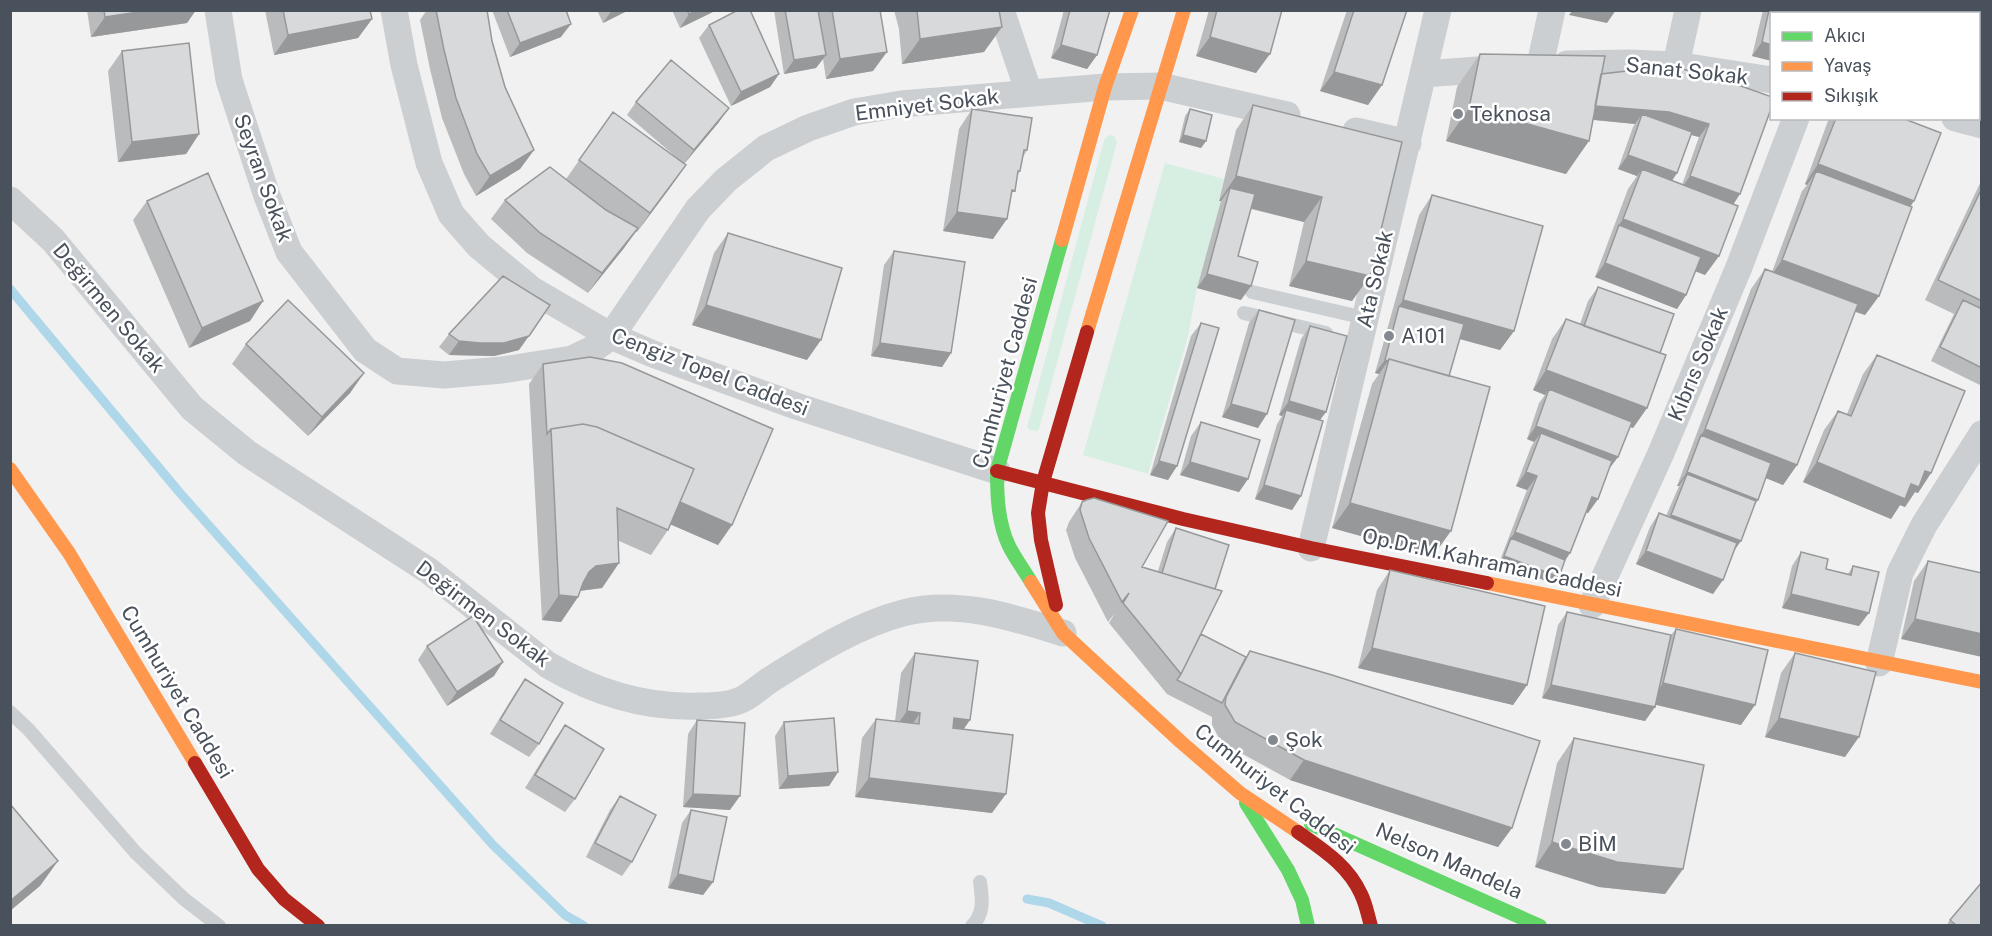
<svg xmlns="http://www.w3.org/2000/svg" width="1992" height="936" font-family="'Public Sans',sans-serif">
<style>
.grass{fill:#d7efe3}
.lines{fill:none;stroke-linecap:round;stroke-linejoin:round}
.stream{stroke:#aed7ea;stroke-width:9}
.lane{stroke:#cccfd2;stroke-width:14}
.street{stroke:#cccfd2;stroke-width:27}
.fast{stroke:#63d668;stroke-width:14}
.slow{stroke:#ff974d;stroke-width:14}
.jam{stroke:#b3261e;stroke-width:14}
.wall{fill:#babbbc;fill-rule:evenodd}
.shaded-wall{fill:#979899}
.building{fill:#d8d9db;stroke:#979899;stroke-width:1.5}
.poi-dot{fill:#848990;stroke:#fff;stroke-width:2}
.labels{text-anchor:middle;stroke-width:5;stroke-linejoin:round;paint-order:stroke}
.street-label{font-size:21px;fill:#49515c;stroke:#fff}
.poi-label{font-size:21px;fill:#49515c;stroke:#fff;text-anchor:start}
</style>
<rect width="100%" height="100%" fill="#f1f1f1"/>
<path class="grass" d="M1109 135 1114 136 1117 142 1039 429 1037 431 1030 430 1027 427 1104 140Z
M1165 163 1224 179 1219 200 1221 201 1197 288 1188 336 1148 474 1083 455Z"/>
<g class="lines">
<path class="stream" d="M10 289 180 493 493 845 565 915 584 926
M1027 899 1049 903 1102 926"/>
<path class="lane" d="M1252 292 1365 318
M1244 313 1326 333
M10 712 29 730 136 853 184 899 219 926
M972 926C985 913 982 898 980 882"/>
<path class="street" d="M218 10 229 80 267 196 289 252 365 350 397 371 444 375 502 370 572 359 595 348 611 336 698 209 726 180 766 148 808 128 854 112 901 104 1105 87 1160 86 1287 115
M394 10 404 65 429 163 451 214 479 246 532 290 611 336 653 354 796 406 997 471
M1001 10 1029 93
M1825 14 1826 10
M1567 64 1630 63 1676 65 1772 80
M1540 65 1552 10
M1676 65 1688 10
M1423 74 1505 68
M1955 118 1982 125
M1356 131 1408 143
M10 200 53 240 192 408 247 453 429 571 548 665C594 692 646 708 699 706 713 706 731 705 743 699 754 693 763 684 773 678 813 653 857 625 903 613 957 599 1012 617 1063 633
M1311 548 1438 10
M1592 605 1661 453 1739 267 1796 118
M1879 663 1900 573 1924 525 1982 434"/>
<path class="fast" d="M1031 582C1024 570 1015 558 1009 546 998 523 997 496 997 471L1062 240
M1246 803 1288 870 1302 900 1308 926
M1311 824 1540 926"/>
<path class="slow" d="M1062 240 1105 87 1132 10
M1087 332 1184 10
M10 469 69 553 195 763
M1031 582 1063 633 1181 742 1240 793 1298 832
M1487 583 1982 682"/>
<path class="jam" d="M997 471 1183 519 1311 548 1487 583
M1056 605 1041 540 1038 513 1043 482 1087 332
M195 763 258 869 284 899 318 926
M1298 832C1323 850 1348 865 1361 894 1366 904 1368 916 1371 926"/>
</g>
<path class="wall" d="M87 10H196L187 23 91 37Z
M265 10H370L372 19 358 38 274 55Z
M427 10H487L492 41 505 87 534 150 520 169 476 196 464 174 442 118 430 69 420 20Z
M492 10H566L561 37 510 57Z
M597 10H629L603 23Z
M672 10H717L680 28Z
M774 10H880L873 71 826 79 823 59 816 68 784 74Z
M894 10H999L984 52 902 64 899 29Z
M1064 10H1110L1097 55 1087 69 1051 58Z
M1209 10H1282L1256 73 1196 56Z
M1347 10H1408L1406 13 1382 85 1368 105 1320 91Z
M1763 10H1821L1772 14V61L1752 56Z
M709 25 779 74 770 87 731 106 699 38Z
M122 51 199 134 186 154 118 162 108 71Z
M1480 54 1601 74 1724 80 1733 204 1719 256 1705 275 1696 271 1686 295 1677 309 1595 277 1628 189 1637 176 1618 169 1633 127 1635 124 1593 120 1566 174 1446 141 1457 87ZM1691 135 1699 137 1682 185 1672 181 1677 173Z
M636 102 719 122 684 164 627 115Z
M1253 105 1402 142 1352 301 1289 286 1304 222 1251 209 1238 256 1241 300 1197 288 1221 201H1219L1236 130Z
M972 109 1027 150 1023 157 1020 171 1017 176 1011 197 993 239 943 231 959 129Z
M1190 109 1206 141 1201 148 1179 142 1185 116Z
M613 112 672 185 637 232H636L624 248 588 293 527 253 491 219 505 200 566 179Z
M1829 118H1902L1911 207 1879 296 1865 315 1855 312 1797 465 1783 485 1766 478 1756 501 1734 551 1713 594 1636 564 1650 527 1659 513 1666 516 1679 486H1677L1751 289 1765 269 1772 272 1802 191 1807 185 1805 184Z
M1982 179V386L1931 361 1954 314 1925 300Z
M1432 195 1514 331 1500 350 1459 339 1449 376 1433 556 1332 528 1372 384 1379 374 1375 373 1419 215Z
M147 201 263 301 250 321 189 348 133 220Z
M728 233 807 360 692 325 714 253Z
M894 251 951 353 942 367 871 356 884 265Z
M1598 287 1660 353 1647 408 1633 428 1630 427 1618 457 1609 469 1598 499 1588 513 1586 512 1570 553 1565 560 1554 584 1499 563 1527 490 1516 486 1531 447 1534 442 1527 439 1539 403 1545 395 1533 390 1552 339 1566 319 1580 324 1588 301Z
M1259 310 1258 428 1222 417 1249 323Z
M1201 323 1177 466 1168 480 1150 475 1191 336Z
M1310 326 1326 412 1320 420 1301 496 1292 510 1255 499 1277 424 1282 416 1279 415 1301 339Z
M449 334 519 350 494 356 449 355 439 347Z
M246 344 364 373 350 393 308 436 232 364Z
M1877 355 1931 473 1918 493 1915 492 1905 507 1900 505 1891 519 1803 482 1824 430 1838 411 1847 414 1863 374Z
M543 364 732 525 718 545 670 524 668 530 651 555 619 541V563L602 588 580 591 578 597 561 622 542 620 529 384Z
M1201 422 1248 479 1239 492 1180 475 1191 436Z
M1082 502 1142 567 1158 571 1167 542 1176 528 1201 634 1246 657 1250 651 1512 828 1498 847 1290 780 1221 742 1212 725V717L1167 694 1109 623 1115 613 1108 622 1075 558 1066 530 1069 522Z
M1801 552 1826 569 1848 574 1853 566 1859 626 1782 608 1792 566Z
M1928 561 1982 573 1901 639 1914 581Z
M1390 570 1527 685 1513 705 1358 668 1377 590Z
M1567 612 1671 635 1676 629 1741 725 1656 705 1645 721 1542 698 1558 625Z
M427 646 494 676 447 706 418 660Z
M915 653 970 720 964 729 992 813 855 797 862 738 876 719 895 721 901 673Z
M1795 653 1845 757 1765 737 1781 673Z
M525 679 539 744 529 757 490 734 515 693Z
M697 720 730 810 683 807 688 734Z
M784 722 838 772 829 786 779 789 775 736Z
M565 725 575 799 565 812 525 788 555 739Z
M1574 738 1683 869 1665 894 1599 887 1535 867 1557 763Z
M620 796 632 862 622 876 586 857 610 810Z
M691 810 713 882 703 895 668 888 682 823Z
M1950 920 1982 926H1946Z"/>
<path class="shaded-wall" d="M151 10H196L187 23 91 37 105 17Z
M612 10H629L603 23Z
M697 10H717L680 28 689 14Z
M1573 10H1616L1607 23 1569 15Z
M372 19 358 38 274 55 288 35Z
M571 24 561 37 510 57 520 43Z
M1002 27 984 52 902 64 920 39Z
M1210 37 1270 54 1256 73 1196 56Z
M1762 42 1772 45V61L1752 56Z
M1061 45 1097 55 1087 69 1051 58Z
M887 52 873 71 826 79 840 59Z
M826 55 816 68 784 74 794 60Z
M1334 72 1382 85 1368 105 1320 91Z
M779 74 770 87 731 106 741 92Z
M1586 105 1669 112 1709 124 1699 137 1660 126 1642 114 1635 124 1576 118Z
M729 108 719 122 684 164 694 150Z
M1469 108 1589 141 1566 174 1446 141Z
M199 134 186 154 118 162 132 142Z
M1183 135 1206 141 1201 148 1179 142Z
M534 150 520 169 476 196 490 176Z
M1628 155 1677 173 1668 186 1642 169 1637 176 1618 169Z
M1818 164 1914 201 1901 221 1816 171 1807 185 1805 184Z
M686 165 672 185 637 232 650 213Z
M1236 176 1322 197 1304 222 1226 202 1230 188 1221 201H1219Z
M1690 176 1740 194 1731 208 1681 189Z
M957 212 1007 219 993 239 943 231Z
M1623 219 1719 256 1705 275 1613 240 1619 225Z
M638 228 624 248 588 293 602 273Z
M1782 260 1879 296 1865 315 1769 279Z
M1306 261 1370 276 1352 301 1289 286Z
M1605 263 1686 295 1677 309 1595 277Z
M1207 274 1251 286 1241 300 1197 288Z
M1403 300 1514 331 1500 350 1395 321 1399 306Z
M263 301 250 321 189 348 202 328Z
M706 305 821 340 807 360 692 325Z
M529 336 519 350 494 356 449 355 459 341Z
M880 343 951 353 942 367 871 356Z
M1385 360 1388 361 1379 374 1375 373Z
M1546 370 1647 408 1633 428 1547 395 1549 389 1545 395 1533 390Z
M364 373 350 393 308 436 322 417Z
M1289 401 1326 412 1316 425 1286 410 1282 416 1279 415Z
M1231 404 1267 414 1258 428 1222 417Z
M1536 426 1618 457 1608 470 1541 433 1534 442 1527 439Z
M1705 429 1797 465 1783 485 1695 450 1701 435 1692 449Z
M1159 461 1177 466 1168 480 1150 475Z
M1190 462 1248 479 1239 492 1180 475Z
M1817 462 1925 471 1931 473 1918 493 1915 492 1905 507 1900 505 1891 519 1803 482Z
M1526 472 1537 476 1527 490 1516 486Z
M1687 472 1758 500 1748 513 1687 474 1679 486H1677Z
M1264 485 1301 496 1292 510 1255 499Z
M1592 497 1598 499 1588 513 1582 511Z
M679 502 732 525 718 545 665 522Z
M1350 503 1451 531 1433 556 1332 528Z
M1671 515 1741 541 1731 555 1662 528Z
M1515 532 1570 553 1561 567 1511 538Z
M1646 551 1723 580 1713 594 1636 564Z
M1504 556 1559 577 1554 584 1499 563Z
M619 563 602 588 578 591V597L561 622 542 620 559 595 596 566Z
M1791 594 1869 613 1859 626 1782 608Z
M1915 619 1982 634V657L1901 639Z
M1372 648 1527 685 1513 705 1358 668Z
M503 662 494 676 447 706 457 692Z
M1663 683 1755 705 1741 725 1649 703Z
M1551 685 1655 707 1645 721 1542 698Z
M907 711 920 713 907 732 893 731Z
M954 718 970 720 956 739 940 737Z
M1779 718 1859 737 1845 757 1765 737Z
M1304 760 1512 828 1498 847 1290 780Z
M838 772 829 786 779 789 788 776Z
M869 778 1006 794 992 813 855 797Z
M693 794 740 796 730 810 683 807Z
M1552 842 1683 869 1665 894 1599 887 1535 867Z
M58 861 40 886 10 911V901Z
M678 874 713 882 703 895 668 888Z"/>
<path class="building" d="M104 10H151L105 17Z
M283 10H370L372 19 288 35Z
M436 10H487L492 41 505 87 534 150 490 176 477 154 456 98 444 50Z
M507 10H566L571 24 520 43Z
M687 10H697L689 14Z
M738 10H750L779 74 741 92 709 25Z
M785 10H818L826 55 794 60Z
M832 10H880L887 52 840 59Z
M917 10H999L1002 27 920 39Z
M1070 10H1110L1097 55 1061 45Z
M1217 10H1282L1270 54 1210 37Z
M1354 10H1407L1382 85 1334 72Z
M1769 10H1821L1820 14H1772V45L1762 42Z
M189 43 199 134 132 142 122 51Z
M1480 54 1605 56 1589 141 1469 108Z
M671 60 729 108 694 150 636 102Z
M1671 66 1724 80 1772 97V106L1740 194 1690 176 1709 124 1669 112 1595 106 1601 74Z
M1253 105 1402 142 1370 276 1306 261 1322 197 1236 176Z
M972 109 1032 118 1027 150H1024L1020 171H1018L1015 191 1012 190 1007 219 957 212Z
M1190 109 1212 115 1206 141 1183 135Z
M613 112 686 165 650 213 579 160Z
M1642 114 1692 132 1677 173 1628 155Z
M1836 118H1902L1941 133 1914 201 1818 164Z
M550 167 606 210 638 228 602 273 540 233 505 200Z
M1642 169 1738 206 1719 256 1623 219Z
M1816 171 1912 207 1879 296 1782 260Z
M208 173 263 301 202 328 147 201Z
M1230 188 1255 194 1238 256 1258 262 1251 286 1207 274Z
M1982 188V301L1938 280Z
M1432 195 1543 226 1514 331 1403 300Z
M1619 225 1701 257 1686 295 1605 263Z
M728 233 842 268 821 340 706 305Z
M894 251 965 262 951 353 880 343Z
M1765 269 1858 304 1797 465 1705 429Z
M503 276 550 305 529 336 504 343H480L459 341 449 334Z
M1598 287 1674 314 1660 353 1584 326Z
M288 300 364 373 322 417 246 344Z
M1963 300 1982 309V368L1940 347Z
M1399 306 1464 324 1449 376 1389 359 1388 361 1385 360Z
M1259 310 1295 320 1267 414 1231 404Z
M1566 319 1666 355 1647 408 1546 370Z
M1201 323 1219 328 1177 466 1159 461Z
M1310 326 1347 336 1326 412 1289 401Z
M1877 355 1965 391 1931 473 1925 471 1919 487 1911 484 1905 499 1817 462 1838 411 1851 416Z
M590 357 622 363 773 429 732 525 680 502 694 469 597 427 583 424 551 429 547 434 543 364Z
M1389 359 1490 387 1451 531 1350 503Z
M1549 389 1632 422 1618 457 1536 426Z
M1286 410 1323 421 1301 496 1264 485Z
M1201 422 1260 440 1248 479 1190 462Z
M583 424 597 427 694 469 668 530 617 508 619 563 596 566 589 572 583 583 578 597 559 595 551 429Z
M1541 433 1612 461 1598 499 1592 497 1570 553 1515 532 1537 476 1526 472Z
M1701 435 1771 463 1758 500 1687 472Z
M1687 474 1756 501 1741 541 1671 515Z
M1094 498 1168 521 1142 567 1222 591 1181 674 1123 603 1129 593 1122 602 1089 538 1080 510 1082 502 1086 500Z
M1659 513 1737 543 1723 580 1646 551Z
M1176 528 1229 545 1215 589 1162 573Z
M1511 538 1565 560 1559 577 1504 556Z
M1801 552 1828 559 1826 569 1851 575 1853 566 1879 572 1869 613 1791 594Z
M1928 561 1982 573V634L1915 619Z
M1390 570 1545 606 1527 685 1372 648Z
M1567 612 1671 635 1655 707 1551 685Z
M473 616 503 662 457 692 427 646Z
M1676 629 1768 650 1755 705 1663 683Z
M1201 634 1246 657 1222 703 1177 680 1181 674Z
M1250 651 1332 675 1540 741 1512 828 1304 760 1235 722 1225 705 1226 697Z
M915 653 978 661 970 720 954 718 953 728 1013 735 1006 794 869 778 876 719 919 724 920 713 907 711Z
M1795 653 1876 672 1859 737 1779 718Z
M525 679 563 703 539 744 500 720Z
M834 718 838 772 788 776 784 722Z
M697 720 745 723 740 796 693 794Z
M565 725 604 749 575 799 535 775Z
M1574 738 1704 765 1683 869 1617 862 1552 842Z
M620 796 656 815 632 862 595 843Z
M10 804 58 861 10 901Z
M691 810 727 817 713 882 678 874Z
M1982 882V926H1957L1950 920Z"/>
<g class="poi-dot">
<circle cx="1458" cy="114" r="6"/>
<circle cx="1389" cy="336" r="6"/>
<circle cx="1273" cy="740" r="6"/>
<circle cx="1566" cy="844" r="6"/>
</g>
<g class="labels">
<g class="street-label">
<text transform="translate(1687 71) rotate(6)" y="7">Sanat Sokak</text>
<text transform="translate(927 105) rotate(-7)" y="7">Emniyet Sokak</text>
<text transform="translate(263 178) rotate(70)" y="7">Seyran Sokak</text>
<text transform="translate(1375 279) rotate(-77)" y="7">Ata Sokak</text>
<text transform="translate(109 308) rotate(50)" y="7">Değirmen Sokak</text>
<text transform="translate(1698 364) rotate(-67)" y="7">Kıbrıs Sokak</text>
<text transform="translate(710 372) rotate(21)" y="7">Cengiz Topel Caddesi</text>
<text transform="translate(1005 373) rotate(-75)" y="7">Cumhuriyet Caddesi</text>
<text transform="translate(1492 563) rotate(12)" y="7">Op.Dr.M.Kahraman Caddesi</text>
<text transform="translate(483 614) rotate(37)" y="7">Değirmen Sokak</text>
<text transform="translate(177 692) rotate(59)" y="7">Cumhuriyet Caddesi</text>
<text transform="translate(1275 789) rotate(38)" y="7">Cumhuriyet Caddesi</text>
<text transform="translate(1449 861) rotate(24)" y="7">Nelson Mandela</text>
</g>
<g class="poi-label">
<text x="1470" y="121">Teknosa</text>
<text x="1401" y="343">A101</text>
<text x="1285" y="747">Şok</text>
<text x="1578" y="851">BİM</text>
</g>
</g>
<rect width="1992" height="936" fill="none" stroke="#49515c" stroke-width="24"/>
<rect x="1770" y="12" width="210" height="108" fill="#ffffff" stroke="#b6b9be" stroke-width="1.5"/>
<rect x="1782" y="32" width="30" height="9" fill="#63d668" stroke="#b6b9be" stroke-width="1.5"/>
<text x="1824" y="42" font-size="18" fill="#49515c">Akıcı</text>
<rect x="1782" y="62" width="30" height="9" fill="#ff974d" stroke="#b6b9be" stroke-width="1.5"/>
<text x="1824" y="72" font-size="18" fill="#49515c">Yavaş</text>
<rect x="1782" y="92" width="30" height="9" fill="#b3261e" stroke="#b6b9be" stroke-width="1.5"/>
<text x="1824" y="102" font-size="18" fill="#49515c">Sıkışık</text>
</svg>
